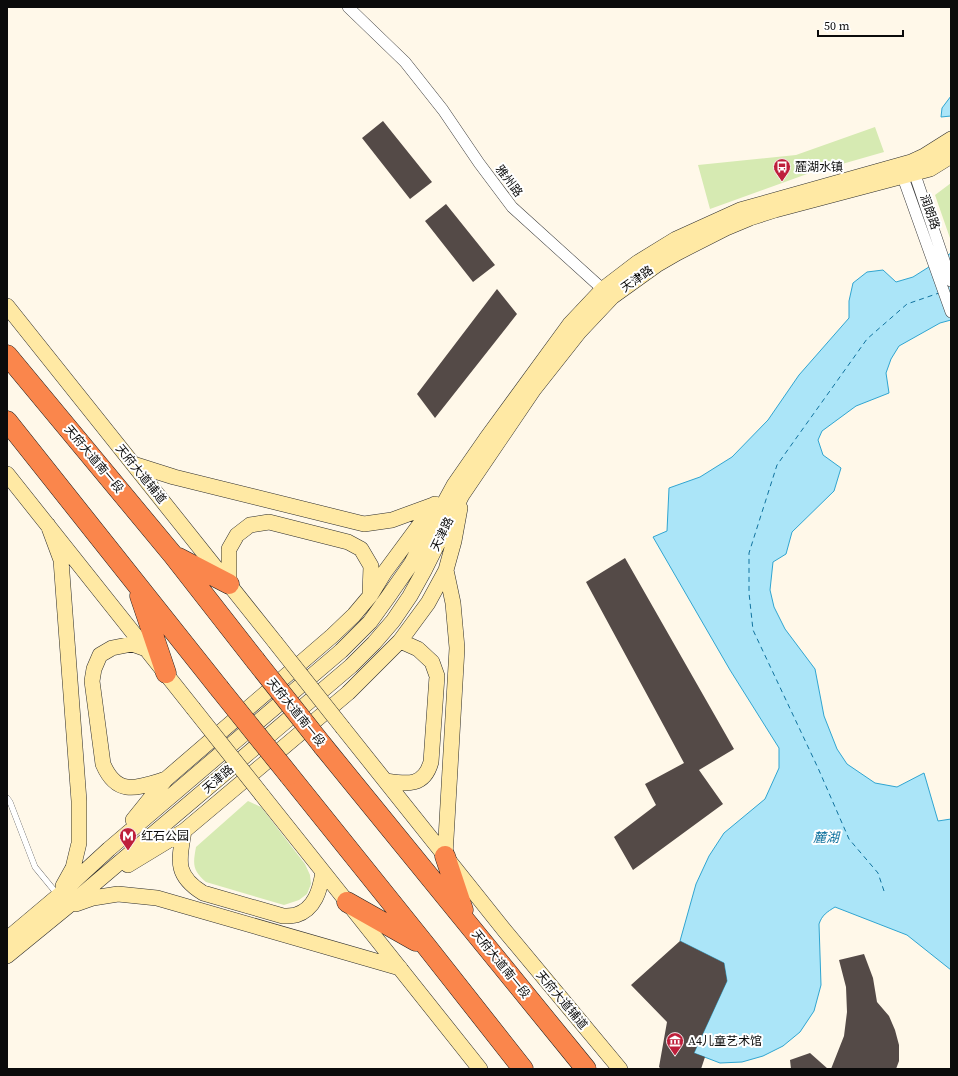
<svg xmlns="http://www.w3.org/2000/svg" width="958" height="1076" font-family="'Source Serif 4','Noto Sans SC',serif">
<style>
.green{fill:#d6eab2}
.water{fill:#abe5f8;stroke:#30a5d1}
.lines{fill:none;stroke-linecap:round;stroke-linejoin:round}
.ferry{stroke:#11739f;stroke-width:1;stroke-dasharray:5 4;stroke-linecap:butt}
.building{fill:#544a47}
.lane-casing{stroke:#3e3e3e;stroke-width:6}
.street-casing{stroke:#3e3e3e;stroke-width:12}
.secondary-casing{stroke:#2d2d2d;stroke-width:16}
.highway-casing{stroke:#1c1c1c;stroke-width:21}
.lane{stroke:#fff;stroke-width:5.5}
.street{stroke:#fff;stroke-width:11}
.secondary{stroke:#ffe9a4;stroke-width:15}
.highway{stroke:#fa864c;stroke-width:20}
.secondary-bridge-casing{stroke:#2d2d2d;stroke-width:16;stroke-linecap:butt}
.highway-bridge-casing{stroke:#1c1c1c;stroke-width:21;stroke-linecap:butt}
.secondary-bridge{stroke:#ffe9a4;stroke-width:15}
.highway-bridge{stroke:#fa864c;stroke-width:20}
.labels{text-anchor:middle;stroke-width:4;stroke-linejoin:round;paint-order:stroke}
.poi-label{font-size:12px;fill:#0b0b0b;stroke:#fff;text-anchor:start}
.street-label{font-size:12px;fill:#0b0b0b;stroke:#fff}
.water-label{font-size:13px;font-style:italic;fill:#11739f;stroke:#fff}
</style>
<rect width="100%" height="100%" fill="#fff8e9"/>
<path class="green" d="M875 127 884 152 807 174 710 209 698 165 796 155Z
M951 183V241L935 195Z
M248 801 261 807 305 864 310 875 311 884 307 894 299 900 284 905 206 882C192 870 193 864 196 847Z"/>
<path class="water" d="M951 96V116L941 117 942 108Z
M951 253V320L940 323 899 346 891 359 886 373 889 393 856 406 822 431 818 440 823 455 841 468 834 491 792 532 786 554 773 562 770 590 774 607 785 629 815 669 824 716 837 749 847 764 875 783 897 787 924 773 938 821 951 819V970L907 935 835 907C827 912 822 915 819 924L821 985 814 1011 800 1032 783 1046 763 1056 742 1062 720 1063 694 1053 727 981 724 963 680 941 696 884 709 856 724 833 765 799 779 768V748L730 670 653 537 667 531 669 488 700 477 732 457 768 420 799 375 849 318V301L853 283 867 272 883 270 896 282 913 277Z"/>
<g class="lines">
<path class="ferry" d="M884 891 878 873 849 839 818 768 753 630 749 593V553L777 465 867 339 907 304 939 293"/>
</g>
<path class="building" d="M383 121 432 182 410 199 362 138Z
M446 204 495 265 473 282 425 221Z
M497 289 517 314 435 418 417 394Z
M625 558 734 749 699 770 723 804 633 870 614 837 656 805 645 784 684 763 586 582Z
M680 941 724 963 727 981 694 1053 705 1057 701 1069H661L659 1067 667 1022 631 985Z
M864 954 873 978 877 1002 889 1016 895 1030 899 1045V1061L896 1069H831L844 1036 847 1012 846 987 839 960Z
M810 1053 828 1069H791L790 1060Z"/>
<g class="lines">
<g class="lane-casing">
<path id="lane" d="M7 798 10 802 35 867 58 895"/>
</g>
<g class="street-casing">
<path id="street" d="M348 7 405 62 443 110 479 163 512 207 608 294
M912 166 951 281
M900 169 951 312"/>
</g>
<g class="secondary-casing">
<path id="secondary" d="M7 306 275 642
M133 464 174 477 364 524 392 520 433 505
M7 474 193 708
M48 525 61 560 79 801V843L73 868 63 886
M229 584V549L237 535 250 525 269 522 348 542 361 549 371 566 370 594
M146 649 132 644 112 648 100 655 94 669 92 681 103 764C117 797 137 788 166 779
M343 728 505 931 620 1069
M386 781C407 784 424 787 431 762L437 676 432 662 418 649 400 641
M262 795 480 1069
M133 820 166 779 332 636 354 615 370 596 384 573 435 504
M184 831C179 860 174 875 203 893L283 916C287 916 292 916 296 915 315 909 320 890 323 872
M445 856 457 648 453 603 446 570
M128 865 184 831 348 693 400 641 428 603 446 570 454 541 460 508
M76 904 93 898 118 894 157 898 400 968
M7 939 58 896 109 849 341 651 370 622 388 597 411 564 454 485 486 439 570 324 603 289 637 263 676 239 740 210 911 162 924 156 951 139
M7 956 67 907 351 666 374 643 393 621 410 596 425 569 462 495 534 389 579 332 612 297 658 264 677 253 726 228 750 218 775 210 930 169 951 156"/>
</g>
<g class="highway-casing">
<path id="highway" d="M7 355 173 555 255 660
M7 421 219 688
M179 558 229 584
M140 596 166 673
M323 746 586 1069
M289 775 427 947 523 1069
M445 856 463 910
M347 902 416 941"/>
</g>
<use href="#lane" class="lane"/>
<use href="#street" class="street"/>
<use href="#secondary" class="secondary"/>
<use href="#highway" class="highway"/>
<g class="secondary-bridge-casing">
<path id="secondary-bridge" d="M275 642 343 728
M193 708 262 795"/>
</g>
<g class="highway-bridge-casing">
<path id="highway-bridge" d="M255 660 323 746
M219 688 289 775"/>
</g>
<use href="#secondary-bridge" class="secondary-bridge"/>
<use href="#highway-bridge" class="highway-bridge"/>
</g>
<defs>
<g id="bus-pin" transform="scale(0.9)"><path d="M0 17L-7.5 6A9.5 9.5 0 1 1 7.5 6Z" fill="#be1f3b" stroke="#fff"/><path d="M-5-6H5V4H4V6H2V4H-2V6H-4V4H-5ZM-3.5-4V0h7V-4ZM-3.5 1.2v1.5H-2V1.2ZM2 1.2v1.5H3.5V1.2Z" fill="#fff"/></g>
<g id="metro-pin" transform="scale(0.9)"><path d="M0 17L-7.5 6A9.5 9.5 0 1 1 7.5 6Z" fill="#be1f3b" stroke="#fff"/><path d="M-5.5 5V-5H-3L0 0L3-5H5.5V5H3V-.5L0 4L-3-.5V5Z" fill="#fff"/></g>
<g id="museum-pin" transform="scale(0.9)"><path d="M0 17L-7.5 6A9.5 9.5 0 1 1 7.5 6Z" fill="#be1f3b" stroke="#fff"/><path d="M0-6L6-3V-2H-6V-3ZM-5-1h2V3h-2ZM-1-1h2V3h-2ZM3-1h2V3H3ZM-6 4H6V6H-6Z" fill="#fff"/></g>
</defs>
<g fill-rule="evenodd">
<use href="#bus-pin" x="782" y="167"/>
<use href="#metro-pin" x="128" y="836"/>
<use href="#museum-pin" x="675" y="1041"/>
</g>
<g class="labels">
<g class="poi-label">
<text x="795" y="171">麓湖水镇</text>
<text x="141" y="840">红石公园</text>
<text x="688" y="1045">A4儿童艺术馆</text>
</g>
<g class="street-label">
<text transform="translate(509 181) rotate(53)" y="4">雅州路</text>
<text transform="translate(930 212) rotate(71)" y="4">润朗路</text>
<text transform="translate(637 279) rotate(-35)" y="4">天津路</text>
<text transform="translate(94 459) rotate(50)" y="4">天府大道南一段</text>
<text transform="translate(141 474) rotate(51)" y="4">天府大道辅道</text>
<text transform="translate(442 534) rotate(-64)" y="4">天津路</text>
<text transform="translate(296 712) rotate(51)" y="4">天府大道南一段</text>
<text transform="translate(218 779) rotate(-40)" y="4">天津路</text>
<text transform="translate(501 964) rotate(51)" y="4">天府大道南一段</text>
<text transform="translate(562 1000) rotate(50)" y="4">天府大道辅道</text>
</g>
<g class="water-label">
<text x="826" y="842">麓湖</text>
</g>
</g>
<rect width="958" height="1076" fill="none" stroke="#0b0b0b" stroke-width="16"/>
<path d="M818 30v6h85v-6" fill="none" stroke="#0b0b0b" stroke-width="2"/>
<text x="824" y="30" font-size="12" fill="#0b0b0b" stroke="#ffffff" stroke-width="3" paint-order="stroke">50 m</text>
</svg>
